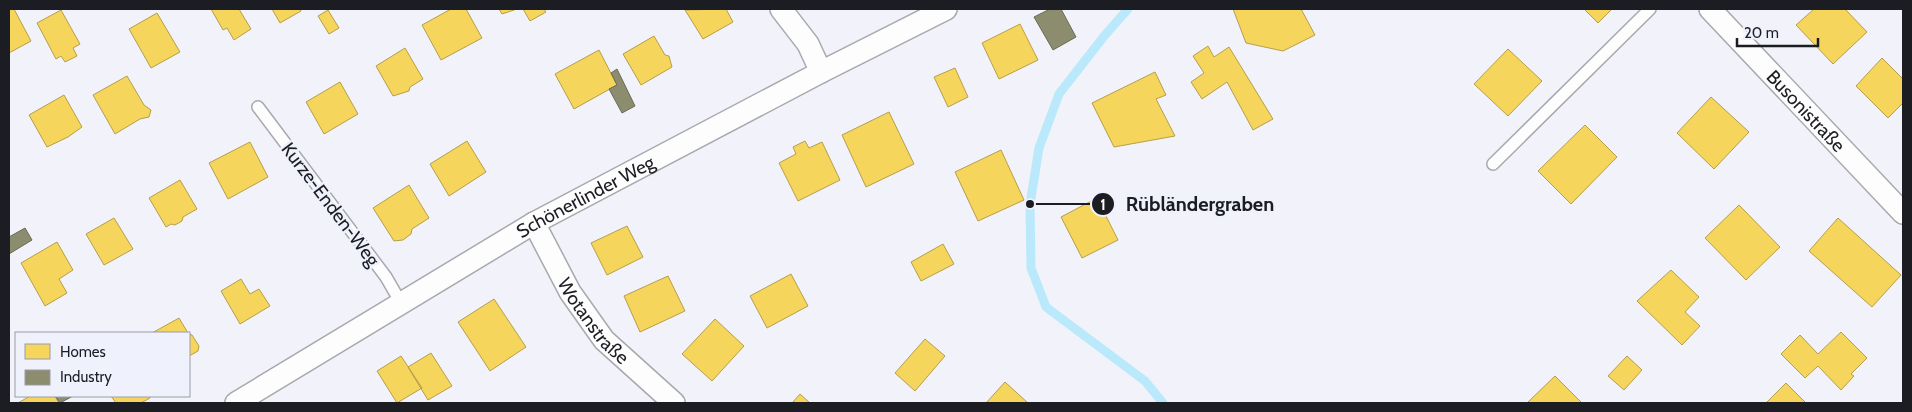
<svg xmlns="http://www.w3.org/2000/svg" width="1912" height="412" font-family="Cabin,sans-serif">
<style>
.homes{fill:#f6d55c;stroke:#b59e4b}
.industry{fill:#8c8c6e;stroke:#6a6b57}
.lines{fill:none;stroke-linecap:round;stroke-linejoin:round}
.stream{stroke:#b9e9fb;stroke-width:9}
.service-casing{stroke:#a8a9ae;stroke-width:14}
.minor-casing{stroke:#a8a9ae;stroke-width:24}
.service{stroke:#fdfdfe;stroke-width:11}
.minor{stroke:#fdfdfe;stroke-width:21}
.labels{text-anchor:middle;stroke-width:5;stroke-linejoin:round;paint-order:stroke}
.street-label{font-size:19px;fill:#1c1d22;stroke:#eff1fd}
.leader{fill:none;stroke:#1c1d22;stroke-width:2}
.callout-dot{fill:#1c1d22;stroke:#eff1fd;stroke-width:2}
.mark-label{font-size:15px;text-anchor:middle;font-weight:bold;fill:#fff}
.callout-label{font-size:20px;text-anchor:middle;font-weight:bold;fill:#1c1d22;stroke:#eff1fd;stroke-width:5;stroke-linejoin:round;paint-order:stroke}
</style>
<rect width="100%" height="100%" fill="#f2f3fa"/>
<path class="homes" d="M9 9H14L31 41 9 53Z
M211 9H239L251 29 234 40 227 28 223 30Z
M272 9H300L301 11 280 23Z
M451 9H466L482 38 441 60 422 25Z
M499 9H517L502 14Z
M523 9H544L546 12 530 21Z
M726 9 733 22 703 39 685 10Z
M1233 9H1301L1315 35 1283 51 1246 43Z
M1584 9H1612L1598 23Z
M1814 9H1845L1867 32 1833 64 1796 25Z
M61 10 80 44 73 48 77 56 65 62 61 56 56 59 37 23Z
M328 10 339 28 329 34 318 16Z
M157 13 180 52 151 68 129 29Z
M1020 24 1038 60 999 79 982 43Z
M654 36 665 55 669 56 672 67 641 85 623 54Z
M1208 46 1214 57 1229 47 1273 119 1253 130 1227 82 1202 99 1191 82 1204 73 1193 56Z
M405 48 423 79 410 87 409 91 393 96 376 66Z
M1508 49 1542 81 1508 116 1474 84Z
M599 50 617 85 574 109 555 74Z
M1882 58 1903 79V103L1888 118 1856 86Z
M955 68 968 97 948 107 934 77Z
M1155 72 1166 95 1156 99 1175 136 1114 147 1092 103Z
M127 76 144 105 151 110 149 117 140 119 115 134 93 95Z
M340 82 358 114 324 134 306 102Z
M64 95 82 127 68 137 47 147 29 115Z
M1711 97 1749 132 1714 169 1677 133Z
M889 112 914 164 866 187 842 135Z
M1585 125 1617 157 1571 204 1538 171Z
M467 141 486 172 449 196 430 164Z
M805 141 809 148 822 142 840 180 798 201 779 163 796 154 793 147Z
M250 142 268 177 228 199 209 163Z
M1001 150 1024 200 978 221 955 172Z
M180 180 197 209 183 217 182 221 175 225 171 224 166 227 149 198Z
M409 185 429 218 412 229 411 234 403 240 394 241 373 208Z
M1097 198 1118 240 1082 258 1061 217Z
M1739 205 1780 247 1746 280 1705 238Z
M114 218 133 249 104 265 86 234Z
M1838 218 1901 275 1872 307 1809 251Z
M627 226 643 257 607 275 591 243Z
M57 242 73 270 59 279 67 293 45 306 21 263Z
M943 244 954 264 921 281 911 262Z
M1671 270 1699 297 1685 312 1700 326 1682 345 1637 301Z
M791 274 808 306 767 328 750 296Z
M668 276 685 311 640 332 624 296Z
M241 279 250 294 259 289 270 306 240 324 221 291Z
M494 299 526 347 490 371 458 322Z
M179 318 188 333H152Z
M715 319 744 346 712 381 682 354Z
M1841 332 1867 358 1851 374 1854 376 1841 390 1818 366 1805 378 1781 354 1800 335 1818 354Z
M189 334 192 335 199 346 198 351 189 356Z
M925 339 945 356 915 391 895 373Z
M431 353 452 386 428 400 408 367Z
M401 356 422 388 397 403 377 371Z
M1627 356 1642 370 1624 390 1608 376Z
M1555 376 1582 403H1527Z
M1005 382 1028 403H986Z
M1786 383 1806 403H1766Z
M800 394 810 403H792Z
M30 396H55L59 403H18Z
M111 396H149L150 398 141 403H116Z"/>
<path class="industry" d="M1050 9H1061L1076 37 1053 50 1034 17Z
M617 69 635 106 622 113 609 89 617 85 611 73Z
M25 228 32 240 9 254V237Z
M55 396H73L60 403Z"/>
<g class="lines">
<path class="stream" d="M1128 9 1105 35 1059 94 1039 148 1030 204 1031 268 1046 307 1145 381 1163 403"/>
<g class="service-casing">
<path id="service" d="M258 107 386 277 401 303
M1493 164 1650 9"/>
</g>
<g class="minor-casing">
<g id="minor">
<path d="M781 9 808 44 821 72"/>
<path id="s1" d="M1710 9 1903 213"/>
<path id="s2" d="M534 223 570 292 604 340 674 403"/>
<path id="s3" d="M236 403 534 223 821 72 946 9"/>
</g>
</g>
<use href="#service" class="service"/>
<use href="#minor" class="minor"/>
</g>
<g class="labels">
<g class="street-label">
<text dy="7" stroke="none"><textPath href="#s1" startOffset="140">Busonistraße</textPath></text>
<text dy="7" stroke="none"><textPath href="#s3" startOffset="406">Schönerlinder Weg</textPath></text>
<text transform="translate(331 204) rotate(53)" y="7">Kurze-Enden-Weg</text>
<text dy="7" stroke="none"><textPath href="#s2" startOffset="115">Wotanstraße</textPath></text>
</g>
</g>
<path class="leader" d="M1030 204L1103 204"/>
<g class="callout-dot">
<circle cx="1030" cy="204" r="5"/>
<circle cx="1103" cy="204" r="12"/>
</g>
<g class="mark-label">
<text x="1103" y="210">1</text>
</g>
<g class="callout-label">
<text x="1200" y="211">Rübländergraben</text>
</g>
<rect width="1912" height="412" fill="none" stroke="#1c1d22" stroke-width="20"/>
<rect x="15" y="332" width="175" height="65" fill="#eff1fd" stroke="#9b9ca5"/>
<rect x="25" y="344" width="25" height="15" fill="#f6d55c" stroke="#9b9ca5"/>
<text x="60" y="357" font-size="15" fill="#1c1d22">Homes</text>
<rect x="25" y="370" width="25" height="15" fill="#8c8c6e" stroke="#9b9ca5"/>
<text x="60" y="382" font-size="15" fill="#1c1d22">Industry</text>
<path d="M1737 38v8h81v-8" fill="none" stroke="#1c1d22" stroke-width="2.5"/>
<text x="1744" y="38" font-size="15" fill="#1c1d22" stroke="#eff1fd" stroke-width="4" paint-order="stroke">20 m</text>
</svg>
